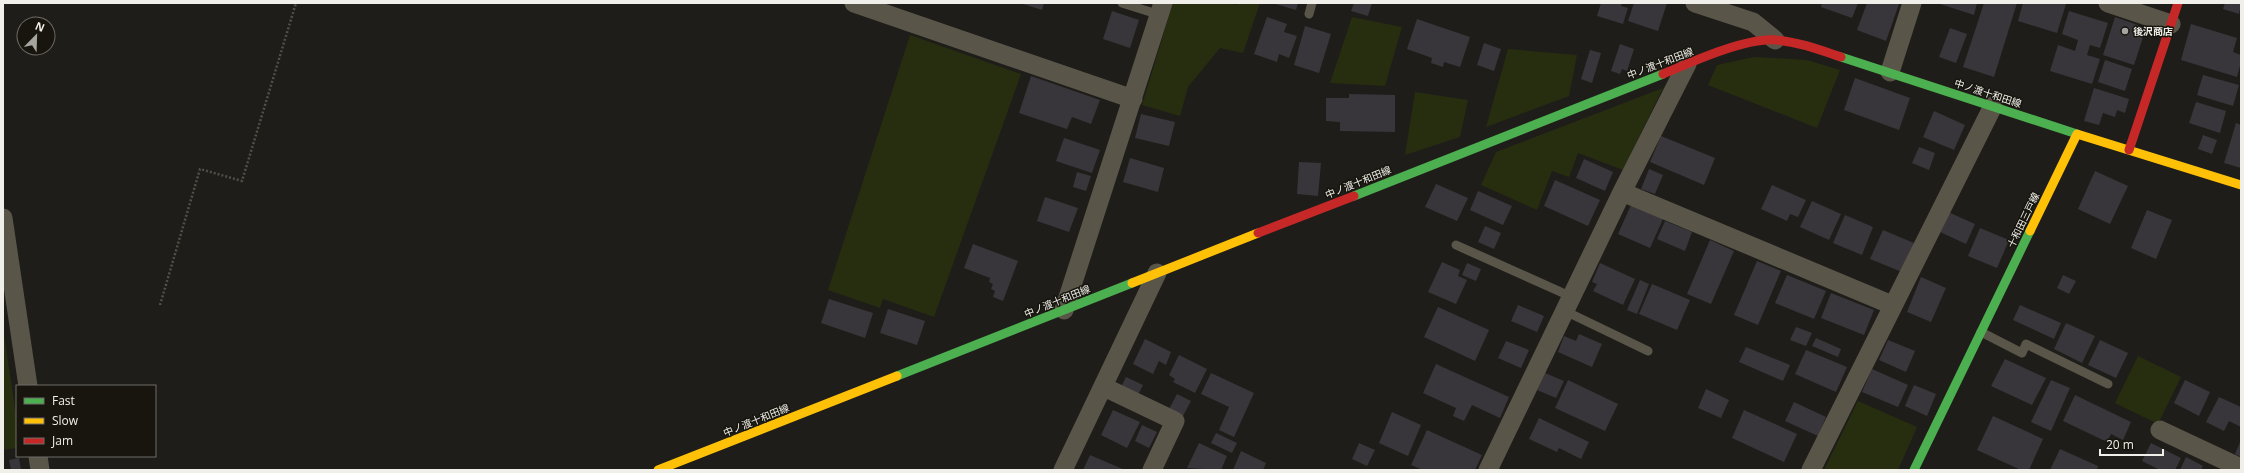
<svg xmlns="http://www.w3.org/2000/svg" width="2244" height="473" font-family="'Open Sans','Noto Sans JP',sans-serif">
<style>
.green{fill:#272e10}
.building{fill:#39363b}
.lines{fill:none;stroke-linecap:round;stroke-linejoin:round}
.path{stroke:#524f47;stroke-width:2.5;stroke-dasharray:2 2;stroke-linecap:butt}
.lane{stroke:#595549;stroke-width:9}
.street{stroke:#595549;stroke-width:19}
.fast{stroke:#4caf50;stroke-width:9}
.slow{stroke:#ffc107;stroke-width:9}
.jam{stroke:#c62828;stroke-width:9}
.poi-dot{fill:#a6a6a0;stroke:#17150e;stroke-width:1.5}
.labels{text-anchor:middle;stroke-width:3;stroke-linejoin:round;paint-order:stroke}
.poi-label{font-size:10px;font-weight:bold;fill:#f0efe9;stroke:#17150e;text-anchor:start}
.street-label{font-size:10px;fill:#f0efe9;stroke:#17150e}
</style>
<rect width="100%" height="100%" fill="#1e1d19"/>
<path class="green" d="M1173 3H1227L1236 5 1237 3H1260L1243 53 1220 48 1188 87 1180 116 1142 105Z
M1352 17 1402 27 1385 86 1330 83Z
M910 35 1021 74 934 317 883 299 880 308 828 290Z
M1508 49 1577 55 1569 96 1486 127Z
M1754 57 1807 60 1840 70 1817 128 1708 85 1717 65Z
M1663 88 1623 170 1578 153 1569 177 1552 171 1537 210 1481 185 1496 152Z
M1415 92 1468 100 1460 137 1405 155Z
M3 328 17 421V448L3 450Z
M2138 356 2181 377 2158 424 2115 403Z
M1858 401 1917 427 1898 470H1824Z"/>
<path class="building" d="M1020 3H1044L1042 10Z
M1272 3H1298L1296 10Z
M1354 3H1372L1368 16 1351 11Z
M1601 3H1622L1621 6 1628 8 1623 24 1597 16Z
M1634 3H1667L1658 31 1628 21Z
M1822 3H1858L1852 18 1821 7Z
M1867 3 1899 4 1886 41 1857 30Z
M1937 3H1977L1974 15Z
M1984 3H2017L1994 77 1963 67Z
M2023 3 2066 4 2057 33 2018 21Z
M2225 3H2241L2239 14 2223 9Z
M1112 11 1139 20 1130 48 1103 39Z
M2069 11 2108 23 2100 48 2090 45 2087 55 2100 59 2092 84 2050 71 2058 45 2075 51 2078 40 2062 34Z
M1267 17 1287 24 1284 32 1297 36 1289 58 1279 54 1277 62 1254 54Z
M2115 17 2146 28 2134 65 2103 55Z
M1417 19 1470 37 1460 67 1444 62 1443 67 1431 63 1432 58 1407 49Z
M2191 24 2237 38 2233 52 2241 55V62L2237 77 2181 60Z
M1305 26 1331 34 1319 73 1294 65Z
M1950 28 1967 34 1956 63 1939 57Z
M1484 43 1501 49 1494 71 1477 65Z
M1620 44 1634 49 1627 71 1622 69 1620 74 1611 71Z
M1590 50 1601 53 1592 83 1581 79Z
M2105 60 2132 69 2125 91 2098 82Z
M2203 75 2239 85 2233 106 2197 95Z
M1031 76 1100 100 1091 124 1072 117 1067 129 1019 113Z
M1855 78 1910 98 1899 130 1844 110Z
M2094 88 2129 99 2125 113 2117 110 2115 117 2103 113 2099 125 2084 121Z
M1349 94 1395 95V132L1340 131V122L1326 121V98H1349Z
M2196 102 2226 111 2220 133 2189 123Z
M1934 111 1965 125 1954 150 1923 137Z
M1141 114 1175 122 1169 146 1135 138Z
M2236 123 2241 125V168L2224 163Z
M2203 135 2217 140 2212 154 2198 149Z
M1661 136 1715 158 1704 185 1650 162Z
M1064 138 1100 150 1092 173 1056 161Z
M1919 147 1935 153 1929 170 1912 163Z
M1130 158 1164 168 1158 192 1123 182Z
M1584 159 1613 172 1605 191 1576 178Z
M1299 162 1321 163 1318 196 1297 194Z
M1649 169 1663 175 1655 194 1641 189Z
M2095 171 2128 186 2110 224 2078 209Z
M1077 172 1091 176 1086 191 1073 187Z
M1555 180 1600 200 1588 226 1544 206Z
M1436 184 1468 198 1457 221 1425 207Z
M1772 185 1806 200 1798 217 1790 214 1787 221 1761 209Z
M1478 191 1512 206 1503 225 1470 210Z
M1045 197 1078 208 1069 232 1037 221Z
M1812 201 1841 214 1829 240 1800 227Z
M1631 205 1663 219 1650 248 1618 234Z
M2147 210 2172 220 2156 259 2131 248Z
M1948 212 1975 224 1966 244 1940 232Z
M1845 215 1873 227 1862 255 1833 243Z
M1665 221 1692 232 1685 251 1657 239Z
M1485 226 1501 233 1494 249 1478 242Z
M1980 228 2009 240 1997 268 1968 256Z
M1883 230 1914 243 1902 272 1870 259Z
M1710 240 1734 251 1711 304 1687 294Z
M973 244 1018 261 1003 301 993 297 995 291 991 289 993 284 989 282 990 278 964 268Z
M1757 261 1781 271 1758 325 1734 315Z
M1442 262 1460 270 1458 276 1467 280 1456 304 1428 292Z
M1467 263 1481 269 1476 281 1462 275Z
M1600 263 1635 279 1623 305 1593 291 1597 284 1592 282Z
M1787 275 1826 291 1814 319 1775 303Z
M2063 275 2076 281 2069 294 2057 288Z
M1921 277 1946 288 1931 322 1907 312Z
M1640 280 1649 284 1637 314 1627 310Z
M1652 284 1690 300 1677 330 1639 314Z
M1831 293 1874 310 1864 335 1821 318Z
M829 299 873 313 865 338 821 323Z
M1518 305 1544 316 1537 332 1511 321Z
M2020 305 2061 323 2054 339 2013 320Z
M1438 307 1489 330 1475 361 1424 337Z
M888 309 925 321 917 345 880 333Z
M2066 323 2095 336 2082 363 2054 349Z
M1796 327 1812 333 1806 346 1790 340Z
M1579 334 1602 344 1592 367 1558 352 1564 336 1576 341Z
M1816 338 1841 349 1838 357 1812 346Z
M1145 339 1171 352 1166 365 1159 361 1153 374 1133 364Z
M1888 340 1915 351 1906 372 1879 360Z
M2100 340 2128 353 2116 378 2088 365Z
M1506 341 1529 350 1521 368 1498 358Z
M1746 347 1790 365 1783 381 1739 362Z
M1806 350 1847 367 1836 392 1795 374Z
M1179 355 1207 369 1195 393 1173 382 1175 379 1169 375Z
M2005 359 2046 378 2032 405 1991 386Z
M1436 364 1509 397 1500 418 1472 405 1464 421 1453 416 1456 408 1423 393Z
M1872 369 1908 385 1898 407 1862 392Z
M1211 373 1254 393 1234 437 1219 430 1229 407 1201 394Z
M1545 373 1564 381 1556 398 1537 390Z
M1126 377 1143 385 1138 395 1121 387Z
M1568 380 1618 404 1605 431 1555 408Z
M2051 380 2070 388 2051 431 2031 422Z
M2185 380 2210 392 2199 416 2174 403Z
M1914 385 1936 394 1927 416 1905 406Z
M1706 389 1729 400 1721 418 1698 408Z
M1177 394 1191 401 1183 416 1169 409Z
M2075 395 2131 422 2123 440 2111 434 2107 442 2063 421Z
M2219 397 2241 407V427L2229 421 2224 431 2206 422Z
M1794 402 1826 417 1818 436 1785 421Z
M1113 410 1140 422 1127 448 1101 435Z
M1744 410 1797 434 1784 462 1732 438Z
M1392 412 1421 425 1408 456 1379 443Z
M1993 416 2043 439 2029 470H2021L1977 450Z
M1539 418 1589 442 1581 459 1559 448 1557 452 1529 439Z
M1142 425 1157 432 1149 448 1135 441Z
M1427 430 1482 455 1475 470H1423L1411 465Z
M1216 433 1237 443 1232 453 1211 443Z
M2241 440V457L2235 454Z
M1199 443 1227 456 1221 470 1187 468Z
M1359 443 1375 450 1367 466 1352 459Z
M2151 443 2181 458 2175 470H2160L2142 461Z
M2060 449 2098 466 2097 470H2050Z
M1241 451 1266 463 1263 470H1233Z
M1090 455 1125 470H1083Z
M2186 457 2203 466 2201 470H2180Z
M19 458 21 470H11L9 460Z"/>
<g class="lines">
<path class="path" d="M160 305 200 169 242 181 296 3"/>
<path class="lane" d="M1122 3 1160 15
M1309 14 1312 3
M1456 245 1572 297
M1565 311 1648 351
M1981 332 2022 353 2026 344 2108 384"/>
<path class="street" d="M854 3 1133 99
M1695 3 1753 22 1775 40
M2108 3 2171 24
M1890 72 1912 3
M1622 192 1892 305
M3 218 28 386
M1064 310 1163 3
M1104 387 1175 421 1152 470
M2160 430 2241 468
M38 456 40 470
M1063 470 1157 273
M1488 470 1622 192 1687 64
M1811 470 1993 106"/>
<path class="fast" d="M1841 57 2077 134
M1354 196 1663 74
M897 376 1132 283
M1914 470 2030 231"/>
<path class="slow" d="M2030 231 2077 134 2241 185
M1132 283 1258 233
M658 470 897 376"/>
<path class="jam" d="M1663 74C1691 62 1747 37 1776 40 1799 42 1820 50 1841 57
M2129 150 2178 3
M1258 233 1354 196"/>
</g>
<circle class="poi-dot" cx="2125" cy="31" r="4"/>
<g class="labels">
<g class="poi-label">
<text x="2133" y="35">後沢商店</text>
</g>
<g class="street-label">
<text transform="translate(1660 63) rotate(-21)" y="4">中ノ渡十和田線</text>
<text transform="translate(1988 93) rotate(18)" y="4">中ノ渡十和田線</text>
<text transform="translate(1358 182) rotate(-22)" y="4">中ノ渡十和田線</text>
<text transform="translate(2023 220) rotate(-64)" y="4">十和田三戸線</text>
<text transform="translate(1057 301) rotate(-22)" y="4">中ノ渡十和田線</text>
<text transform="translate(756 420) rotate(-22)" y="4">中ノ渡十和田線</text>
</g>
</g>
<rect width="2244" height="473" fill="none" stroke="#f0efe9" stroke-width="8"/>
<rect x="16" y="385" width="140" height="72" fill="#17150e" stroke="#6e6c66"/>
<rect x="24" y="398" width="20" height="6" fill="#4caf50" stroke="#6e6c66"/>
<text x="52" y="405" font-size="12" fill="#f0efe9">Fast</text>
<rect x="24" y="418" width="20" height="6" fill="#ffc107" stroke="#6e6c66"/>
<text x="52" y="425" font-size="12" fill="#f0efe9">Slow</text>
<rect x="24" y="438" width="20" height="6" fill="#c62828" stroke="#6e6c66"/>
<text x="52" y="445" font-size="12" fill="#f0efe9">Jam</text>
<g transform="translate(36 36) rotate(23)"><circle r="19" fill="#17150e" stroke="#6e6c66"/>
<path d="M0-3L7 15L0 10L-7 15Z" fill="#a6a6a0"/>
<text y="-6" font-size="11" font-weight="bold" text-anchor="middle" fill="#f0efe9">N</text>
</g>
<path d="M2100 449v6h63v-6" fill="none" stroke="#f0efe9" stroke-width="2"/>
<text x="2106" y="449" font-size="12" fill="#f0efe9" stroke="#17150e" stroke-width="3" paint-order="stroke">20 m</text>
</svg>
